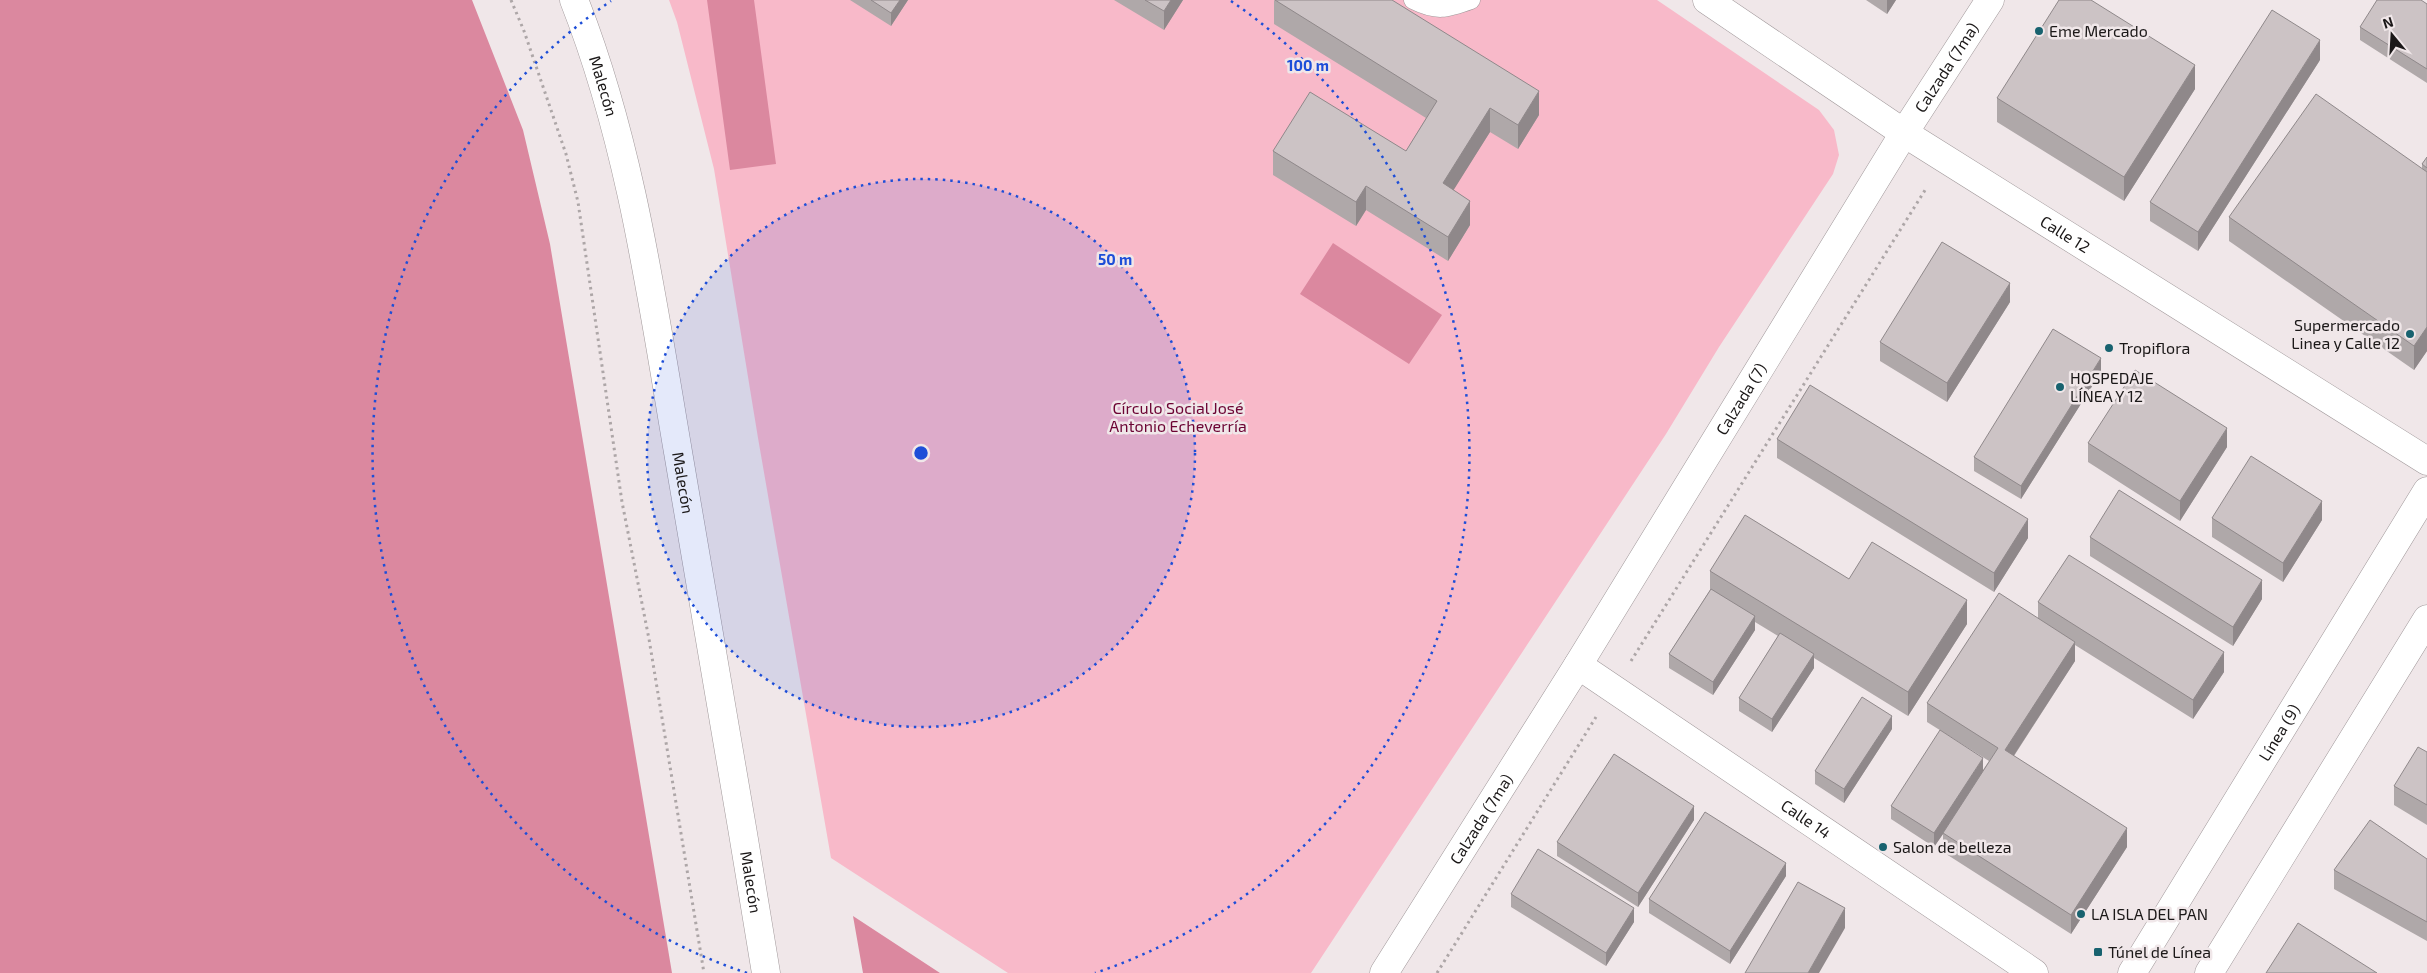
<svg xmlns="http://www.w3.org/2000/svg" width="2427" height="973" font-family="'Exo 2',sans-serif">
<style>
.green{fill:#f8b9c9}
.water{fill:#db889f}
.lines{fill:none;stroke-linecap:round;stroke-linejoin:round}
.lane-casing{stroke:#a0989a;stroke-width:19}
.street-casing{stroke:#a0989a;stroke-width:29}
.secondary-casing{stroke:#a0989a;stroke-width:29}
.primary-casing{stroke:#a0989a;stroke-width:29}
.highway-casing{stroke:#a0989a;stroke-width:29}
.path{stroke:#ada6a7;stroke-width:3;stroke-dasharray:2.5 4;stroke-linecap:butt}
.lane{stroke:#fff;stroke-width:18}
.street{stroke:#fff;stroke-width:28}
.secondary{stroke:#fff;stroke-width:28}
.primary{stroke:#fff;stroke-width:28}
.highway{stroke:#fff;stroke-width:28}
.wall{fill:#afa8a9}
.shaded-wall{fill:#8f888a}
.building{fill:#ccc3c5;stroke:#8f888a}
.ring{fill:none;stroke:#1d4ed8;stroke-width:2.5;stroke-dasharray:2.5 5}
.poi-dot{fill:#18626f;stroke:#f0e7e9;stroke-width:2}
.labels{text-anchor:middle;stroke-width:5;stroke-linejoin:round;paint-order:stroke}
.poi-label{font-size:16px;fill:#1b1818;stroke:#f0e7e9;text-anchor:start}
.street-label{font-size:16px;fill:#1b1818;stroke:#f0e7e9}
.park-label{font-size:16px;fill:#6c0434;stroke:#f0e7e9}
.centre{fill:#1d4ed8;stroke:#f0e7e9;stroke-width:2.5}
.ring-label{font-size:15px;text-anchor:middle;font-weight:bold;fill:#1d4ed8;stroke:#f0e7e9;stroke-width:5;stroke-linejoin:round;paint-order:stroke}
</style>
<rect width="100%" height="100%" fill="#f0e7e9"/>
<path class="green" d="M669 0H1657L1819 110 1834 130 1839 155 1833 174 1719 347 1666 434 1311 973H1008L831 858 758 438 714 169 677 22Z"/>
<path class="water" d="M0 0H472L523 130 550 244 672 973H0Z
M707 0H754L776 164 730 170Z
M1333 243 1442 315 1409 364 1300 294Z
M853 916 940 973H863Z"/>
<g class="lines">
<g class="lane-casing">
<path id="lane" d="M1413 0C1437 12 1446 9 1471 0"/>
</g>
<g class="street-casing">
<g id="street">
<path id="s1" d="M1578 665 2034 973"/>
</g>
</g>
<g class="secondary-casing">
<g id="secondary">
<path id="s2" d="M1707 0 1904 133 2427 461"/>
<path id="s3" d="M1384 973 1578 665 1904 133 1990 0"/>
</g>
</g>
<g class="primary-casing">
<g id="primary">
<path id="s4" d="M2132 973 2427 491"/>
<path d="M2209 973 2427 619"/>
</g>
</g>
<g class="highway-casing">
<g id="highway">
<path id="s5" d="M574 0C631 144 652 300 678 452 707 625 738 799 766 973"/>
</g>
</g>
<path class="path" d="M511 0 524 31 566 154 578 202 622 502 649 639 704 973
M1631 661 1927 187
M1437 973 1596 717"/>
<use href="#lane" class="lane"/>
<use href="#street" class="street"/>
<use href="#secondary" class="secondary"/>
<use href="#primary" class="primary"/>
<use href="#highway" class="highway"/>
</g>
<path class="wall" d="M850 0H908L891 26Z
M1114 0H1183L1164 30Z
M1274 0 1539 115 1518 149 1490 132 1453 190 1470 225 1448 261 1366 210 1356 226 1273 175V151H1406L1426 118 1274 24Z
M1866 0H1896L1887 14Z
M2427 4V83L2360 40V27Z
M2320 60 2198 251 2150 221V202Z
M2195 89 2124 201 1997 122V98Z
M2427 157V351L2414 370 2229 241V217L2422 169V164Z
M2010 302 1947 402 1880 361V342Z
M2101 372 2021 499 1974 471V457Z
M1777 439 2028 538 1994 592 1777 458Z
M2088 443 2227 447 2180 521 2088 462Z
M2212 518 2322 520 2283 582 2212 537Z
M2090 537 2262 599 2233 646 2090 556Z
M1710 571 1849 579 1967 624 1908 716 1814 658V668L1772 732 1739 711V698L1778 636 1755 622V630L1713 695 1669 668V654L1710 590Z
M2038 602 2224 672 2193 719 2075 645V661L2014 756 2127 847 2071 934 1943 852V834L1934 847 1891 819V806L1983 770 1989 761 1927 722V703L2038 618Z
M1892 729 1844 803 1815 784V771Z
M2427 752V825L2394 805V786Z
M1694 820 1638 907 1557 856V842Z
M2427 859V941L2334 889V870Z
M1786 876 1730 964 1649 913V899Z
M1511 894 1634 922 1606 966 1511 907Z"/>
<path class="shaded-wall" d="M900 0H908L891 26V13Z
M1171 0H1183L1164 30V11Z
M1887 0H1896L1887 14Z
M2320 40V60L2198 251V232Z
M2195 65V89L2124 201V177Z
M1539 91V115L1518 149V125Z
M1490 108V132L1443 207V183Z
M1366 186V210L1356 226V202Z
M1470 201V225L1448 261V237Z
M2010 283V302L1947 402V383Z
M2427 327V351L2414 370V346Z
M2101 358V372L2021 499V486Z
M2227 428V447L2180 521V501Z
M2322 501V520L2283 582V563Z
M2028 519V538L1994 592V573Z
M2262 580V599L2233 646V627Z
M1967 600V624L1908 716V692Z
M1755 616V630L1713 695V682Z
M2075 642V661L2005 769V750Z
M2224 652V672L2193 719V700Z
M1814 654V668L1772 732V719Z
M1892 716V729L1844 803V789Z
M1983 758V772L1943 833V834L1934 847V833Z
M1694 806V820L1638 907V893Z
M2127 828V847L2071 934V915Z
M1786 863V876L1730 964V951Z
M1634 908V922L1606 966V953Z
M1845 908V928L1819 973H1808Z"/>
<path class="building" d="M871 0H900L891 13Z
M1145 0H1171L1164 11Z
M1275 0H1392L1539 91 1518 125 1490 108 1443 183 1470 201 1448 237 1366 186 1356 202 1273 151 1310 92 1406 151 1437 101Z
M2059 0H2091L2195 65 2124 177 1997 98Z
M2377 0H2421L2427 4V69L2360 27Z
M2272 10 2320 40 2198 232 2150 202Z
M2316 94 2427 172V327L2414 346 2229 217Z
M2427 157V168L2422 164Z
M1942 242 2010 283 1947 383 1880 342Z
M2053 329 2101 358 2021 486 1974 457Z
M2135 370 2227 428 2180 501 2088 443Z
M1810 385 2028 519 1994 573 1777 439Z
M2251 456 2322 501 2283 563 2212 518Z
M2119 490 2262 580 2233 627 2090 537Z
M1745 515 1849 579 1872 542 1967 600 1908 692 1710 571Z
M2069 555 2224 652 2193 700 2038 602Z
M1711 589 1755 616 1713 682 1669 654Z
M1999 593 2075 642 2005 750 2127 828 2071 915 1943 833 1998 748 1927 703Z
M1780 633 1814 654 1772 719 1739 698Z
M1862 697 1892 716 1844 789 1815 771Z
M1940 730 1983 758 1934 833 1891 806Z
M2418 747 2427 752V805L2394 786Z
M1614 754 1694 806 1638 893 1557 842Z
M1705 812 1786 863 1730 951 1649 899Z
M2370 820 2427 859V922L2334 870Z
M1538 849 1634 908 1606 953 1511 894Z
M1798 882 1845 908 1808 973H1745Z
M2298 923 2377 973H2266Z"/>
<circle cx="921" cy="453" r="274" fill="#1d4ed8" fill-opacity=".12"/>
<g class="ring">
<circle cx="921" cy="453" r="274"/>
<path d="M747 973A548 548 0 0 1 611 1M1231 1A548 548 0 0 1 1095 973"/>
</g>
<g class="poi-dot">
<circle cx="2039" cy="31" r="5"/>
<circle cx="2410" cy="334" r="5"/>
<circle cx="2109" cy="348" r="5"/>
<circle cx="2060" cy="387" r="5"/>
<circle cx="1883" cy="847" r="5"/>
<circle cx="2081" cy="914" r="5"/>
<rect x="2093" y="947" width="10" height="10" rx="2.5"/>
</g>
<g class="labels">
<g class="poi-label">
<text x="2049" y="37">Eme Mercado</text>
<text x="2400" y="331" text-anchor="end">Supermercado<tspan x="2400" dy="18">Linea y Calle 12</tspan></text>
<text x="2119" y="354">Tropiflora</text>
<text x="2070" y="384">HOSPEDAJE<tspan x="2070" dy="18">LÍNEA Y 12</tspan></text>
<text x="1893" y="853">Salon de belleza</text>
<text x="2091" y="920">LA ISLA DEL PAN</text>
<text x="2108" y="958">Túnel de Línea</text>
</g>
<g class="street-label">
<text dy="6" stroke="none"><textPath href="#s3" startOffset="1066">Calzada (7ma)</textPath></text>
<text dy="6" stroke="none"><textPath href="#s5" startOffset="91">Malecón</textPath></text>
<text dy="6" stroke="none"><textPath href="#s2" startOffset="428">Calle 12</textPath></text>
<text dy="6" stroke="none"><textPath href="#s3" startOffset="676">Calzada (7)</textPath></text>
<text dy="6" stroke="none"><textPath href="#s5" startOffset="496">Malecón</textPath></text>
<text dy="6" stroke="none"><textPath href="#s4" startOffset="282">Línea (9)</textPath></text>
<text dy="6" stroke="none"><textPath href="#s3" startOffset="182">Calzada (7ma)</textPath></text>
<text dy="6" stroke="none"><textPath href="#s1" startOffset="275">Calle 14</textPath></text>
<text dy="6" stroke="none"><textPath href="#s5" startOffset="901">Malecón</textPath></text>
</g>
<g class="park-label">
<text x="1178" y="414">Círculo Social José<tspan x="1178" dy="18">Antonio Echeverría</tspan></text>
</g>
</g>
<circle cx="921" cy="453" r="8" class="centre"/>
<g class="ring-label">
<text x="1308" y="71">100 m</text>
<text x="1115" y="265">50 m</text>
</g>
<g transform="translate(2392 35) rotate(342)" stroke="#f0e7e9" stroke-width="4" paint-order="stroke">
<path d="M0-4L9 19L0 12L-9 19Z" fill="#1b1818"/>
<text y="-8" font-size="14" font-weight="bold" text-anchor="middle" fill="#1b1818">N</text>
</g>
</svg>
